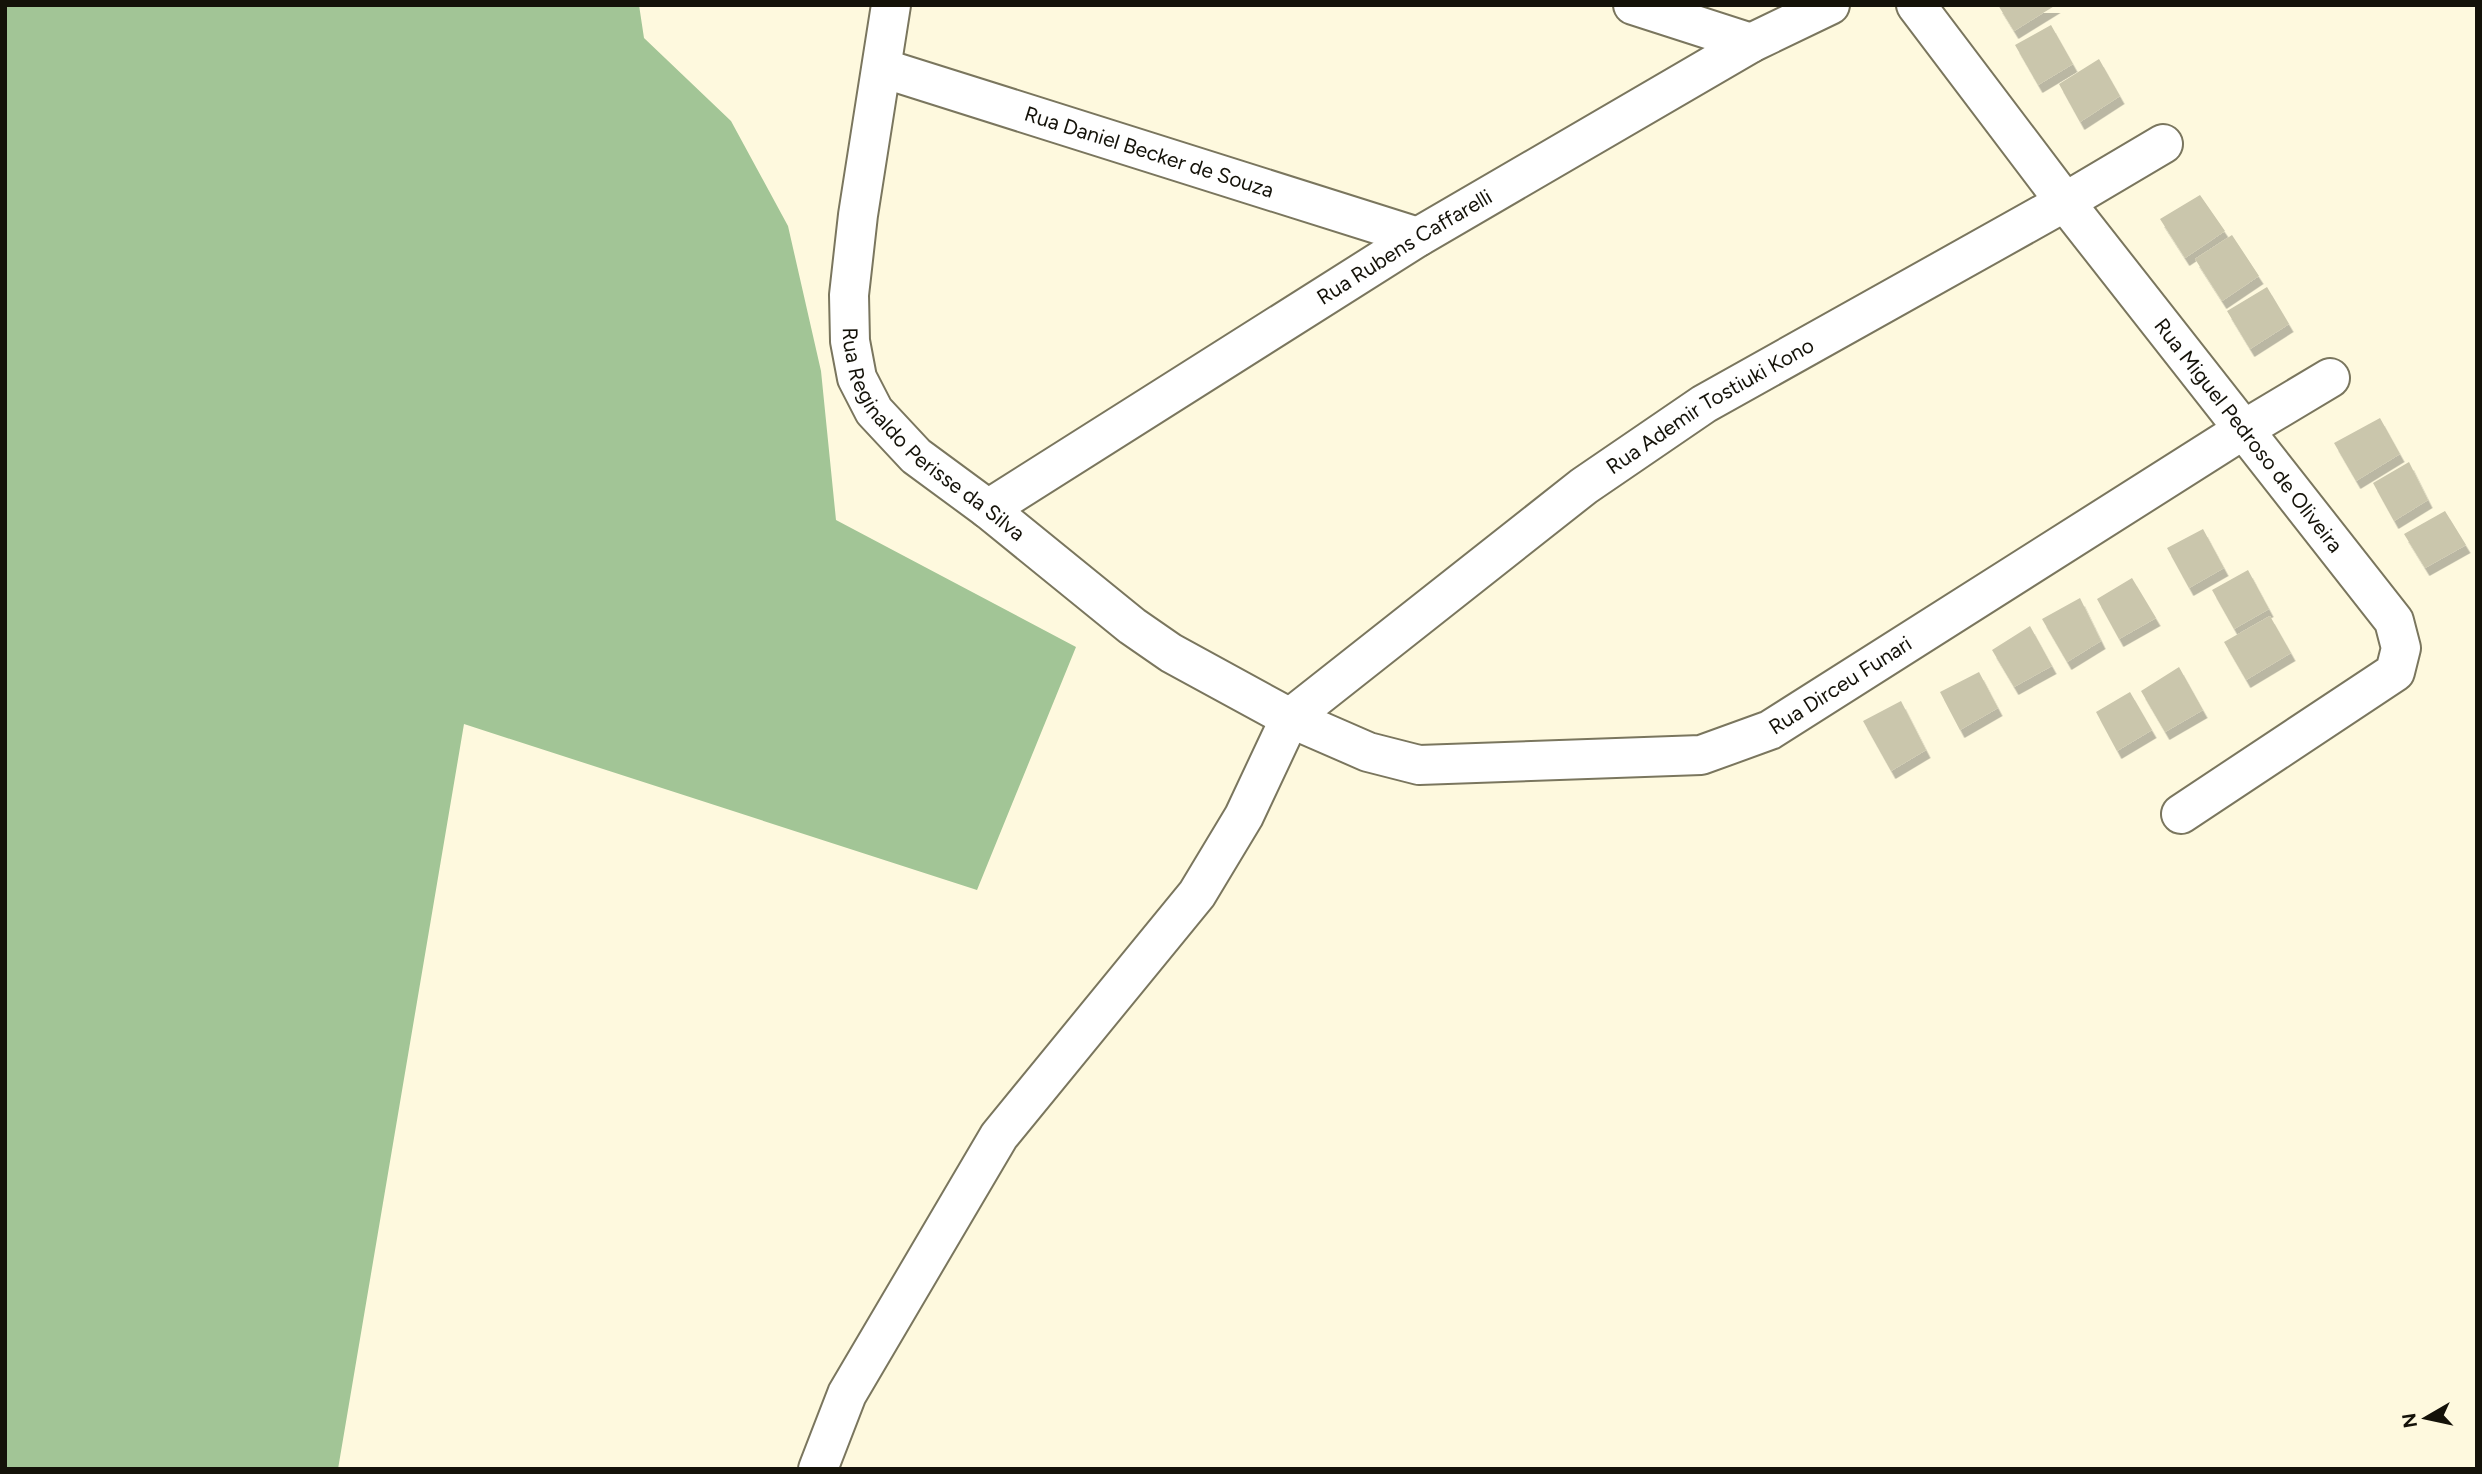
<svg xmlns="http://www.w3.org/2000/svg" width="2482" height="1474" font-family="Figtree,sans-serif">
<style>
.forest{fill:#a2c596}
.building{fill:#cac6ac;filter:url(#shadow)}
.lines{fill:none;stroke-linecap:round;stroke-linejoin:round}
.minor-casing{stroke:#7a765e;stroke-width:42}
.minor{stroke:#fff;stroke-width:38}
.labels{text-anchor:middle;stroke-width:5;stroke-linejoin:round;paint-order:stroke}
.street-label{font-size:21px;fill:#141209;stroke:#fef9de}
</style>
<defs>
<filter id="shadow"><feDropShadow dx="4.5" dy="8" stdDeviation="0" flood-color="#0004"/></filter>
</defs>
<rect width="100%" height="100%" fill="#fef9de"/>
<path class="forest" d="M5 5H639L644 38 731 121 788 226 821 371 836 520 1076 647 977 890 464 724 338 1469H5Z"/>
<path class="building" d="M1998 5H2056L2014 31Z
M2051 25 2073 64 2038 85 2015 45Z
M2099 59 2120 96 2080 122 2059 84Z
M2200 195 2225 231 2185 258 2160 219Z
M2232 235 2259 276 2222 301 2195 259Z
M2267 287 2289 324 2250 349 2227 311Z
M2380 418 2400 454 2356 481 2334 443Z
M2409 462 2428 500 2394 521 2373 483Z
M2445 511 2466 545 2425 568 2404 534Z
M2203 529 2224 568 2189 588 2167 548Z
M2248 570 2269 609 2234 629 2212 590Z
M2132 578 2156 618 2119 639 2097 599Z
M2080 598 2101 641 2067 662 2042 619Z
M2270 616 2291 653 2246 680 2224 642Z
M2030 626 2052 666 2014 687 1992 650Z
M2179 667 2203 710 2165 732 2141 691Z
M1979 672 1998 708 1960 730 1940 692Z
M2130 692 2152 730 2117 751 2096 712Z
M1901 701 1926 750 1891 771 1863 721Z"/>
<g class="lines">
<g class="minor-casing">
<g id="minor">
<path id="s1" d="M891 5 858 215 849 295 850 341 857 378 874 411 916 456 988 509 1132 626 1171 653 1290 718 1368 752 1419 765 1701 755 1770 730 2243 430 2330 378"/>
<path d="M1633 5 1751 43"/>
<path id="s2" d="M1916 5 2065 202 2394 621 2401 648 2395 672 2181 814"/>
<path id="s3" d="M882 68 1418 237"/>
<path id="s4" d="M988 509 1418 237 1751 43 1830 5"/>
<path id="s5" d="M818 1469 847 1394 999 1136 1197 894 1244 816 1290 718 1584 486 1704 404 2065 202 2163 144"/>
</g>
</g>
<use href="#minor" class="minor"/>
</g>
<g class="labels">
<g class="street-label">
<text dy="7" stroke="none"><textPath href="#s3" startOffset="280">Rua Daniel Becker de Souza</textPath></text>
<text dy="7" stroke="none"><textPath href="#s4" startOffset="492">Rua Rubens Caffarelli</textPath></text>
<text dy="7" stroke="none"><textPath href="#s5" startOffset="1416">Rua Ademir Tostiuki Kono</textPath></text>
<text dy="7" stroke="none"><textPath href="#s1" startOffset="467">Rua Reginaldo Perisse da Silva</textPath></text>
<text dy="7" stroke="none"><textPath href="#s2" startOffset="544">Rua Miguel Pedroso de Oliveira</textPath></text>
<text dy="7" stroke="none"><textPath href="#s1" startOffset="1510">Rua Dirceu Funari</textPath></text>
</g>
</g>
<rect width="2482" height="1474" fill="none" stroke="#141209" stroke-width="14"/>
<g transform="translate(2426 1418) rotate(261)" stroke="#fef9de" stroke-width="5" paint-order="stroke">
<path d="M0-5L12 26L0 18L-12 26Z" fill="#141209"/>
<text y="-10" font-size="19" font-weight="bold" text-anchor="middle" fill="#141209">N</text>
</g>
</svg>
